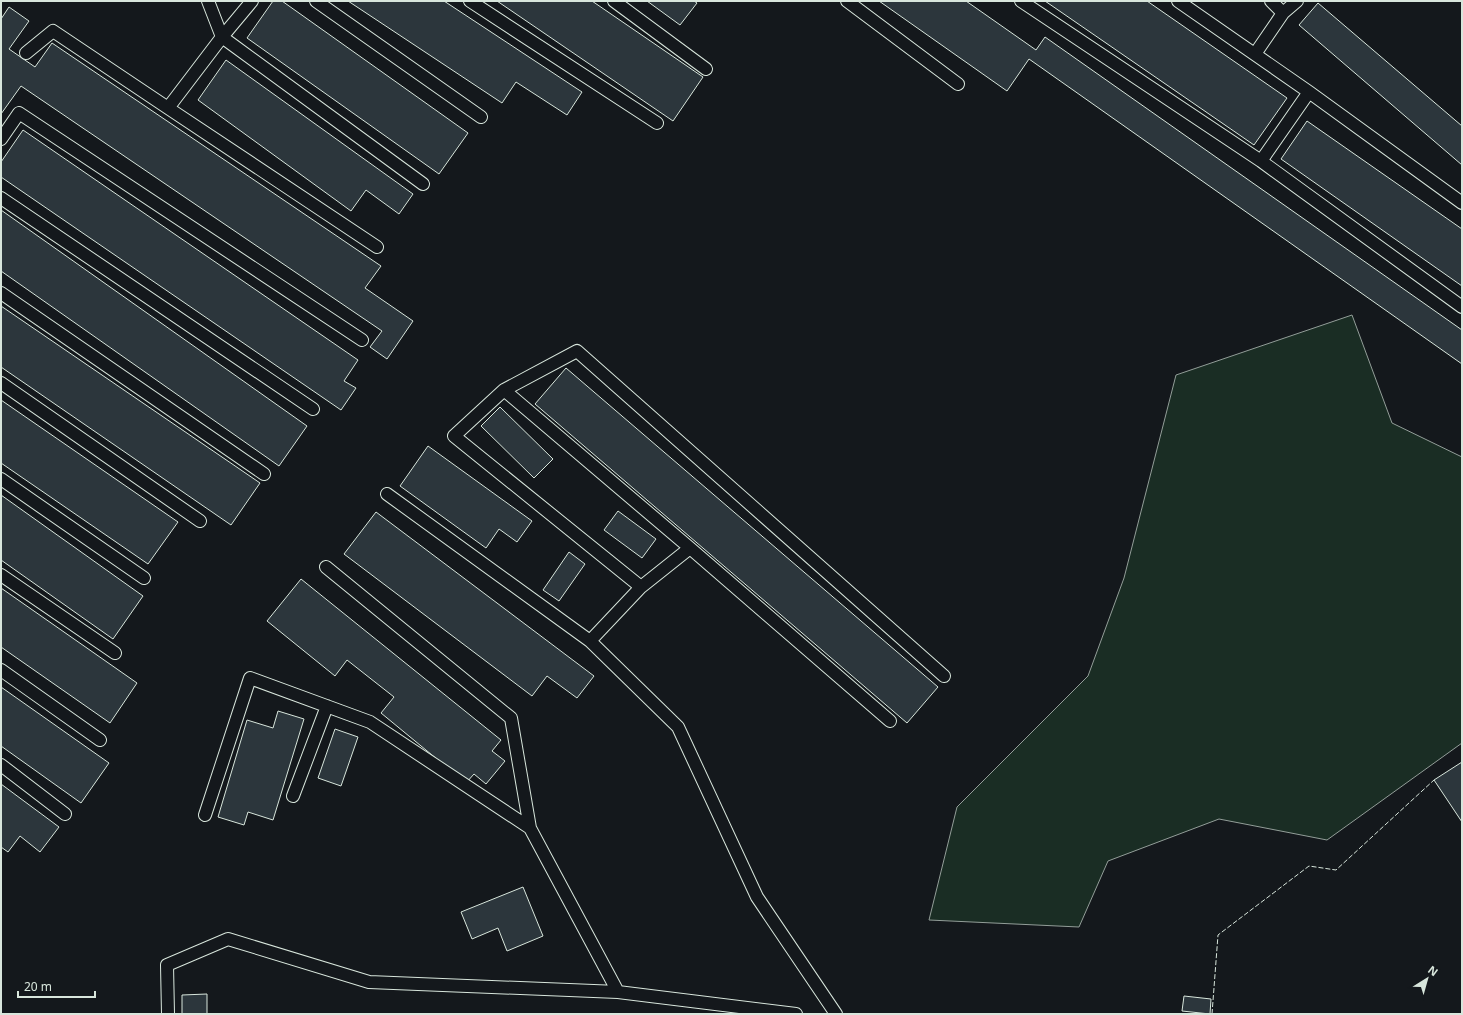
<svg xmlns="http://www.w3.org/2000/svg" width="1463" height="1015" font-family="'Noto Sans',sans-serif">
<style>
.green{fill:#1a2d24;stroke:#939e99}
.building{fill:#2c363c;stroke:#d8e6dc}
.lines{fill:none;stroke-linecap:round;stroke-linejoin:round}
.lane-casing{stroke:#d8e6dc;stroke-width:14}
.lane{stroke:#14181c;stroke-width:12}
.fence{stroke:#d8e6dc;stroke-width:1;stroke-dasharray:5 2;stroke-linecap:butt}
</style>
<rect width="100%" height="100%" fill="#14181c"/>
<path class="green" d="M1352 315 1392 423 1462 457V743L1327 840 1219 819 1108 861 1079 927 929 920 957 807 1088 676 1124 578 1176 375Z"/>
<path class="building" d="M273 1H282L468 133 439 174 247 38Z
M348 1H444L582 92 567 115 516 82 502 103Z
M497 1H592L703 77 673 121Z
M647 1H694L697 3 680 25Z
M879 1H966L1036 50 1045 37 1462 330V364L1029 59 1007 91Z
M1045 1H1147L1287 98 1254 145Z
M1318 3 1462 126V165L1299 25Z
M9 7 29 21 9 49 35 67 52 43 381 266 365 288 413 321 387 359 370 347 382 331 21 86 1 114V19Z
M226 60 413 194 399 214 366 190 351 211 198 100Z
M1307 121 1462 229V286L1281 159Z
M23 130 358 360 344 381 356 388 341 410 1 177V162Z
M1 210 307 426 279 466 1 271Z
M1 306 260 483 231 525 1 367Z
M566 368 938 687 907 723 535 404Z
M1 400 178 522 148 564 1 463Z
M500 407 553 459 534 478 481 426Z
M428 446 532 521 517 542 499 529 486 548 400 486Z
M1 495 143 596 113 639 1 560Z
M618 511 656 539 642 558 604 530Z
M376 512 594 676 577 698 547 676 532 696 344 554Z
M569 552 585 564 559 601 543 590Z
M301 579 501 740 492 751 505 761 486 784 474 774 466 783 381 713 394 697 347 660 335 676 267 621Z
M1 588 137 683 110 723 1 647Z
M1 687 109 763 81 803 1 746Z
M278 711 304 719 273 820 248 812 244 825 218 817 247 720 273 728Z
M335 729 358 737 341 786 318 778Z
M1462 762V822L1434 780Z
M1 784 59 827 40 852 20 836 8 852 1 847Z
M523 887 543 936 507 951 498 928 472 939 461 912Z
M207 994V1014H182V995Z
M1184 996 1211 999 1210 1014 1182 1011Z"/>
<g class="lines">
<g class="lane-casing">
<path id="lane" d="M208 1 222 37 423 184
M316 1 481 117
M470 1 657 123
M614 1 706 69
M847 1 958 84
M1021 1 1261 161 1462 307
M1178 1 1309 92 1462 203
M1271 1 1283 13
M26 53 53 31 168 108 222 37 252 1
M1255 54 1283 13 1297 1
M168 108 377 247
M1 139 19 113 362 340
M1261 161 1309 92
M1 198 313 409
M1 293 264 474
M1 383 200 521
M504 390 690 548 890 721
M1 479 144 578
M387 494 590 641 641 587 690 548
M326 567 511 718 530 828 618 992
M1 575 115 653
M641 587 454 436 504 390 577 351 944 676
M590 641 678 727 757 897 836 1014
M1 670 100 740
M1 765 65 814
M293 796 327 706
M205 815 250 678 370 722 530 828
M168 1014 167 965 228 939 369 982 618 992 796 1014"/>
</g>
<use href="#lane" class="lane"/>
<path class="fence" d="M1212 1014 1218 935 1309 866 1336 870 1434 780"/>
</g>
<rect width="1463" height="1015" fill="none" stroke="#d8e6dc" stroke-width="4"/>
<g transform="translate(1427 979) rotate(37)" stroke="#14181c" stroke-width="3" paint-order="stroke">
<path d="M0-3L7 15L0 10L-7 15Z" fill="#d8e6dc"/>
<text y="-6" font-size="11" font-weight="bold" text-anchor="middle" fill="#d8e6dc">N</text>
</g>
<path d="M18 991v6h77v-6" fill="none" stroke="#d8e6dc" stroke-width="2"/>
<text x="24" y="991" font-size="12" fill="#d8e6dc" stroke="#14181c" stroke-width="3" paint-order="stroke">20 m</text>
</svg>
